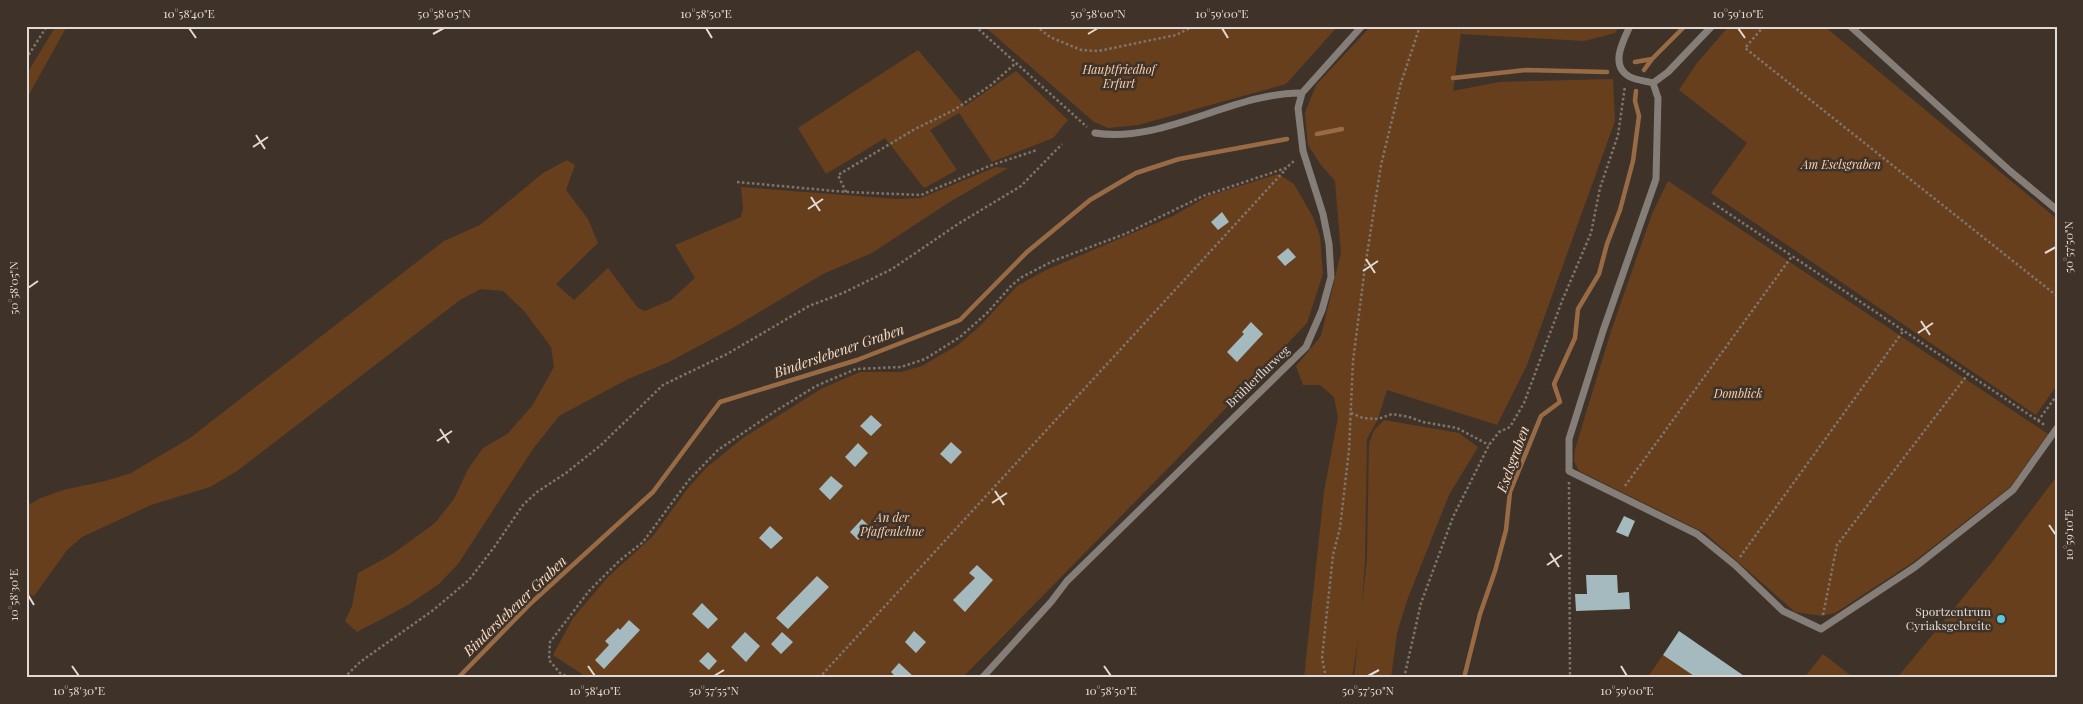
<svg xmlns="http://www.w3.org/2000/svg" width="2083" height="704" font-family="'Playfair Display',serif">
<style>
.green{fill:#673f1d}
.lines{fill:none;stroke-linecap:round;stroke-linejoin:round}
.stream{stroke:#996b45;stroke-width:4.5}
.building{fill:#a5babf}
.path{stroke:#7f756c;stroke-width:2.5;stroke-dasharray:2.5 2.5;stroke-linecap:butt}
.lane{stroke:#847d78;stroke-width:7}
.ticks{fill:none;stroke:#e2dad4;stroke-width:2}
.poi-dot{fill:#58c9e3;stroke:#3f3329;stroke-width:2}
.labels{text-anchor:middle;stroke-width:5;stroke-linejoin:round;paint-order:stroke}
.park-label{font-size:12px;font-style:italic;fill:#fbd0af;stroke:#3f3329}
.street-label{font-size:12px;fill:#e2dad4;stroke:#3f3329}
.poi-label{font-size:12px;fill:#e2dad4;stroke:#3f3329;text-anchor:end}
.water-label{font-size:14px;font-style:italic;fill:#faddc6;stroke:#3f3329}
.neatline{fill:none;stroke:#e2dad4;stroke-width:2}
.ticks-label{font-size:12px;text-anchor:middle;fill:#e2dad4}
</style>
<rect width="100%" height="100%" fill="#3f3329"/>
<path class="green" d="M56 26H67L26 100V75Z
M984 26H1338L1286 84 1138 125 1108 128 1094 122Z
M1371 26H1462L1453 91 1499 82 1613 79 1615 121 1527 365 1497 425 1387 390 1378 419 1367 439 1365 562 1362 605 1367 559 1369 444 1374 430 1384 420 1459 433 1478 447 1449 495 1408 598 1397 633 1391 678H1354L1358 640 1352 678H1304L1324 492 1338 417 1334 397 1320 385H1303L1296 366 1321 336 1341 253 1335 181 1321 165 1308 145 1305 113 1316 85Z
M1463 26H1619L1615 33 1584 41 1461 34Z
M1729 26H1824L2057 219V385L2036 415 1711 193 1747 143 1679 90 1697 63Z
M918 50 965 106 1016 71 1068 120 1053 138 992 162 959 113 930 130 957 170 924 188 885 138 826 174 798 128Z
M567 160 575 165 566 190 588 219 598 243 556 284 574 300 608 268 638 308 645 311 671 300 695 278 675 245 741 217 743 208 741 187 896 199 921 198 996 167 1008 168 948 203 872 253 823 274 736 326 669 362 628 379 559 416 533 449 458 564 439 584 408 605 357 632 345 621 352 606 358 573 391 555 435 523 454 499 468 469 483 448 507 434 532 406 554 367 551 347 524 311 503 291 481 289 460 300 237 471 210 487 151 505 82 537 67 550 34 596 26 594V506L41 498 63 490 105 481 131 473 190 438 444 241 480 225 543 173Z
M1278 174 1294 184 1313 217 1320 236 1323 274 1307 323 1179 457 962 678H578L582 674 553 655 573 618 608 577 653 536 688 488 707 467 743 438 821 389 839 381 860 372H901L922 366 958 345 980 326 1017 286 1046 270 1173 216 1208 196Z
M1668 181 2048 434 2010 487 1912 563 1835 613 1822 616 1795 612 1705 533 1579 471 1574 461 1575 449 1612 328 1652 214Z
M2057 476V678H1897L1993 561Z
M1823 654 1854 678H1804Z
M1663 655 1697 678H1647Z"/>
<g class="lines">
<path class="stream" d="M1635 62 1652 59
M1644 70 1652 59 1685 26
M1453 78 1526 70 1607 72
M1317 134 1342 129
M458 678 531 603 653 492 720 402 857 360 960 320 1027 252 1090 200 1136 173 1179 159 1287 139
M1464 678 1480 614 1495 571 1506 530 1510 492 1541 416 1560 402 1554 384 1575 338 1578 309 1599 274 1607 244 1620 210 1633 161 1639 116 1635 101 1636 91"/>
</g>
<path class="building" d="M1222 212 1229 222 1218 230 1211 222Z
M1288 248 1296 257 1285 266 1277 257Z
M1251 322 1263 334 1237 362 1227 352 1244 334 1242 332Z
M871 415 882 425 871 436 860 426Z
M951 442 962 452 951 464 940 454Z
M858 443 868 453 855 467 845 457Z
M831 476 843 486 830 500 819 489Z
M1624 516 1635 521 1628 537 1616 532Z
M862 519 870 527 858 540 850 532Z
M770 526 783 538 771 549 759 538Z
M977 565 993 580 965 612 953 600 975 578 969 573Z
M1586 575H1617L1618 593 1629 592 1630 609 1576 611 1575 594H1587Z
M817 576 829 587 788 629 776 618Z
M702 603 718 619 708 629 692 614Z
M629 620 640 630 604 669 595 660 609 645 605 641 618 628 620 630Z
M914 631 926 642 916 653 905 642Z
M1679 631 1747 678H1697L1663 655Z
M745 632 760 646 746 662 731 647Z
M782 632 793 642 781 654 771 644Z
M708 652 717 661 709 670 699 661Z
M899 663 915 678H897L891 672Z"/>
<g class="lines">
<path class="path" d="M975 26 1087 127
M1036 26 1050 37 1081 50 1098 51 1176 35 1194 26
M1764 26 1745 48 2057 296
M26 59 47 26
M737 182 846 192 921 195 989 166 1037 150
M846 192 838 175 915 129 954 110 991 85 1016 63
M1713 203 1792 256
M1351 413 1363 418 1378 419 1392 414 1409 417 1423 422 1457 428 1489 445
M2038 421 2057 395
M1569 482 1570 678
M1625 486 1792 256 2046 426
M1740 557 1904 330
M1823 615 1837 545 1968 374
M344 678 360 662 432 611 469 580 495 546 523 505 537 492 566 473 601 445 663 385 727 354 809 306 843 293 892 269 958 224 1021 186 1062 144
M570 678 560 673 549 660 550 642 589 591 619 561 643 542 688 481 718 450 774 412 816 386 856 369 901 367 925 359 960 337 987 313 1012 285 1022 277 1053 261 1125 234 1203 196 1286 168 1294 161
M819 678 1286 169
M1326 678 1322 658 1333 555 1340 528 1349 450 1353 361 1365 267 1381 165 1401 83 1420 26
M1404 678 1421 603 1453 517 1489 445 1499 432 1510 427 1524 403 1562 301 1591 233 1600 188 1618 135 1625 86"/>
<path class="lane" d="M1630 26C1623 41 1609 66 1630 77 1636 80 1646 81 1653 83
M1850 26 2010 171 2057 210
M1653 83 1658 98 1656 179 1603 331 1569 439V471L1697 534 1735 565 1783 611 1821 629 1915 567 2013 490 2057 428
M1653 83 1668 72 1712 26
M1095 133C1163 144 1234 92 1302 93
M982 678 1051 602 1067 581 1306 347 1322 310 1331 277 1329 244 1323 214 1303 151 1298 108 1302 93 1362 26"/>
</g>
<path class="ticks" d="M189 28 196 38M706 28 712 38M1222 28 1228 38M1738 28 1745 38M433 34 444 28M1088 34 1098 28M256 135 265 149M253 147 268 137M811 197 820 211M808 209 823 199M2045 253 2056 247M1366 259 1375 273M1363 271 1378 261M28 288 38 281M1921 321 1930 335M1918 333 1933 323M440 429 449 443M437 441 452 431M995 491 1004 505M992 503 1007 493M2049 525 2056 535M1550 553 1559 567M1547 565 1562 555M28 595 34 605M72 666 79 676M588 666 595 676M1104 666 1111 676M1621 666 1627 676M714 676 724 670M1368 676 1379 670"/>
<circle class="poi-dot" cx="2001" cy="619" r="5"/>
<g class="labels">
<g class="park-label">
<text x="1119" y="74">Hauptfriedhof<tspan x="1119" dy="14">Erfurt</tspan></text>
<text x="1841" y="169">Am Eselsgraben</text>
<text x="1738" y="398">Domblick</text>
<text x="892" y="522">An der<tspan x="892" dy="14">Pfaffenlehne</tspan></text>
</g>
<g class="street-label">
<text transform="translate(1258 377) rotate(-44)" y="4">Brühlerflurweg</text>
</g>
<g class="poi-label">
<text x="1991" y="616">Sportzentrum<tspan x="1991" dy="14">Cyriaksgebreite</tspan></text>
</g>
<g class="water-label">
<text transform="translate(839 351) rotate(-19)" y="5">Binderslebener Graben</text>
<text transform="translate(1513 459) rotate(-70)" y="5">Eselsgraben</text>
<text transform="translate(515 606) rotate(-44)" y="5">Binderslebener Graben</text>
</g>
</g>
<rect width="2083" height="704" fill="none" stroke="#3f3329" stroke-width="55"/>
<rect x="28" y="28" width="2028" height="648" class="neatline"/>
<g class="ticks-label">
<text x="189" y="18">10°58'40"E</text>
<text x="444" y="18">50°58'05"N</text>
<text x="706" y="18">10°58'50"E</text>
<text x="1098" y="18">50°58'00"N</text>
<text x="1222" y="18">10°59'00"E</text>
<text x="1738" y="18">10°59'10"E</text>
<text transform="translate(2069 247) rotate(-90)" y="4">50°57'50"N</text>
<text transform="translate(14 288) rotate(-90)" y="4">50°58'05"N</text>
<text transform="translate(2069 535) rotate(-90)" y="4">10°59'10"E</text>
<text transform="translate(14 595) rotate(-90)" y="4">10°58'30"E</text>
<text x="79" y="695">10°58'30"E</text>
<text x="595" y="695">10°58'40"E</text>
<text x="714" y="695">50°57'55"N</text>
<text x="1111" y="695">10°58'50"E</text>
<text x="1368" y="695">50°57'50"N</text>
<text x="1627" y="695">10°59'00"E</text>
</g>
</svg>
